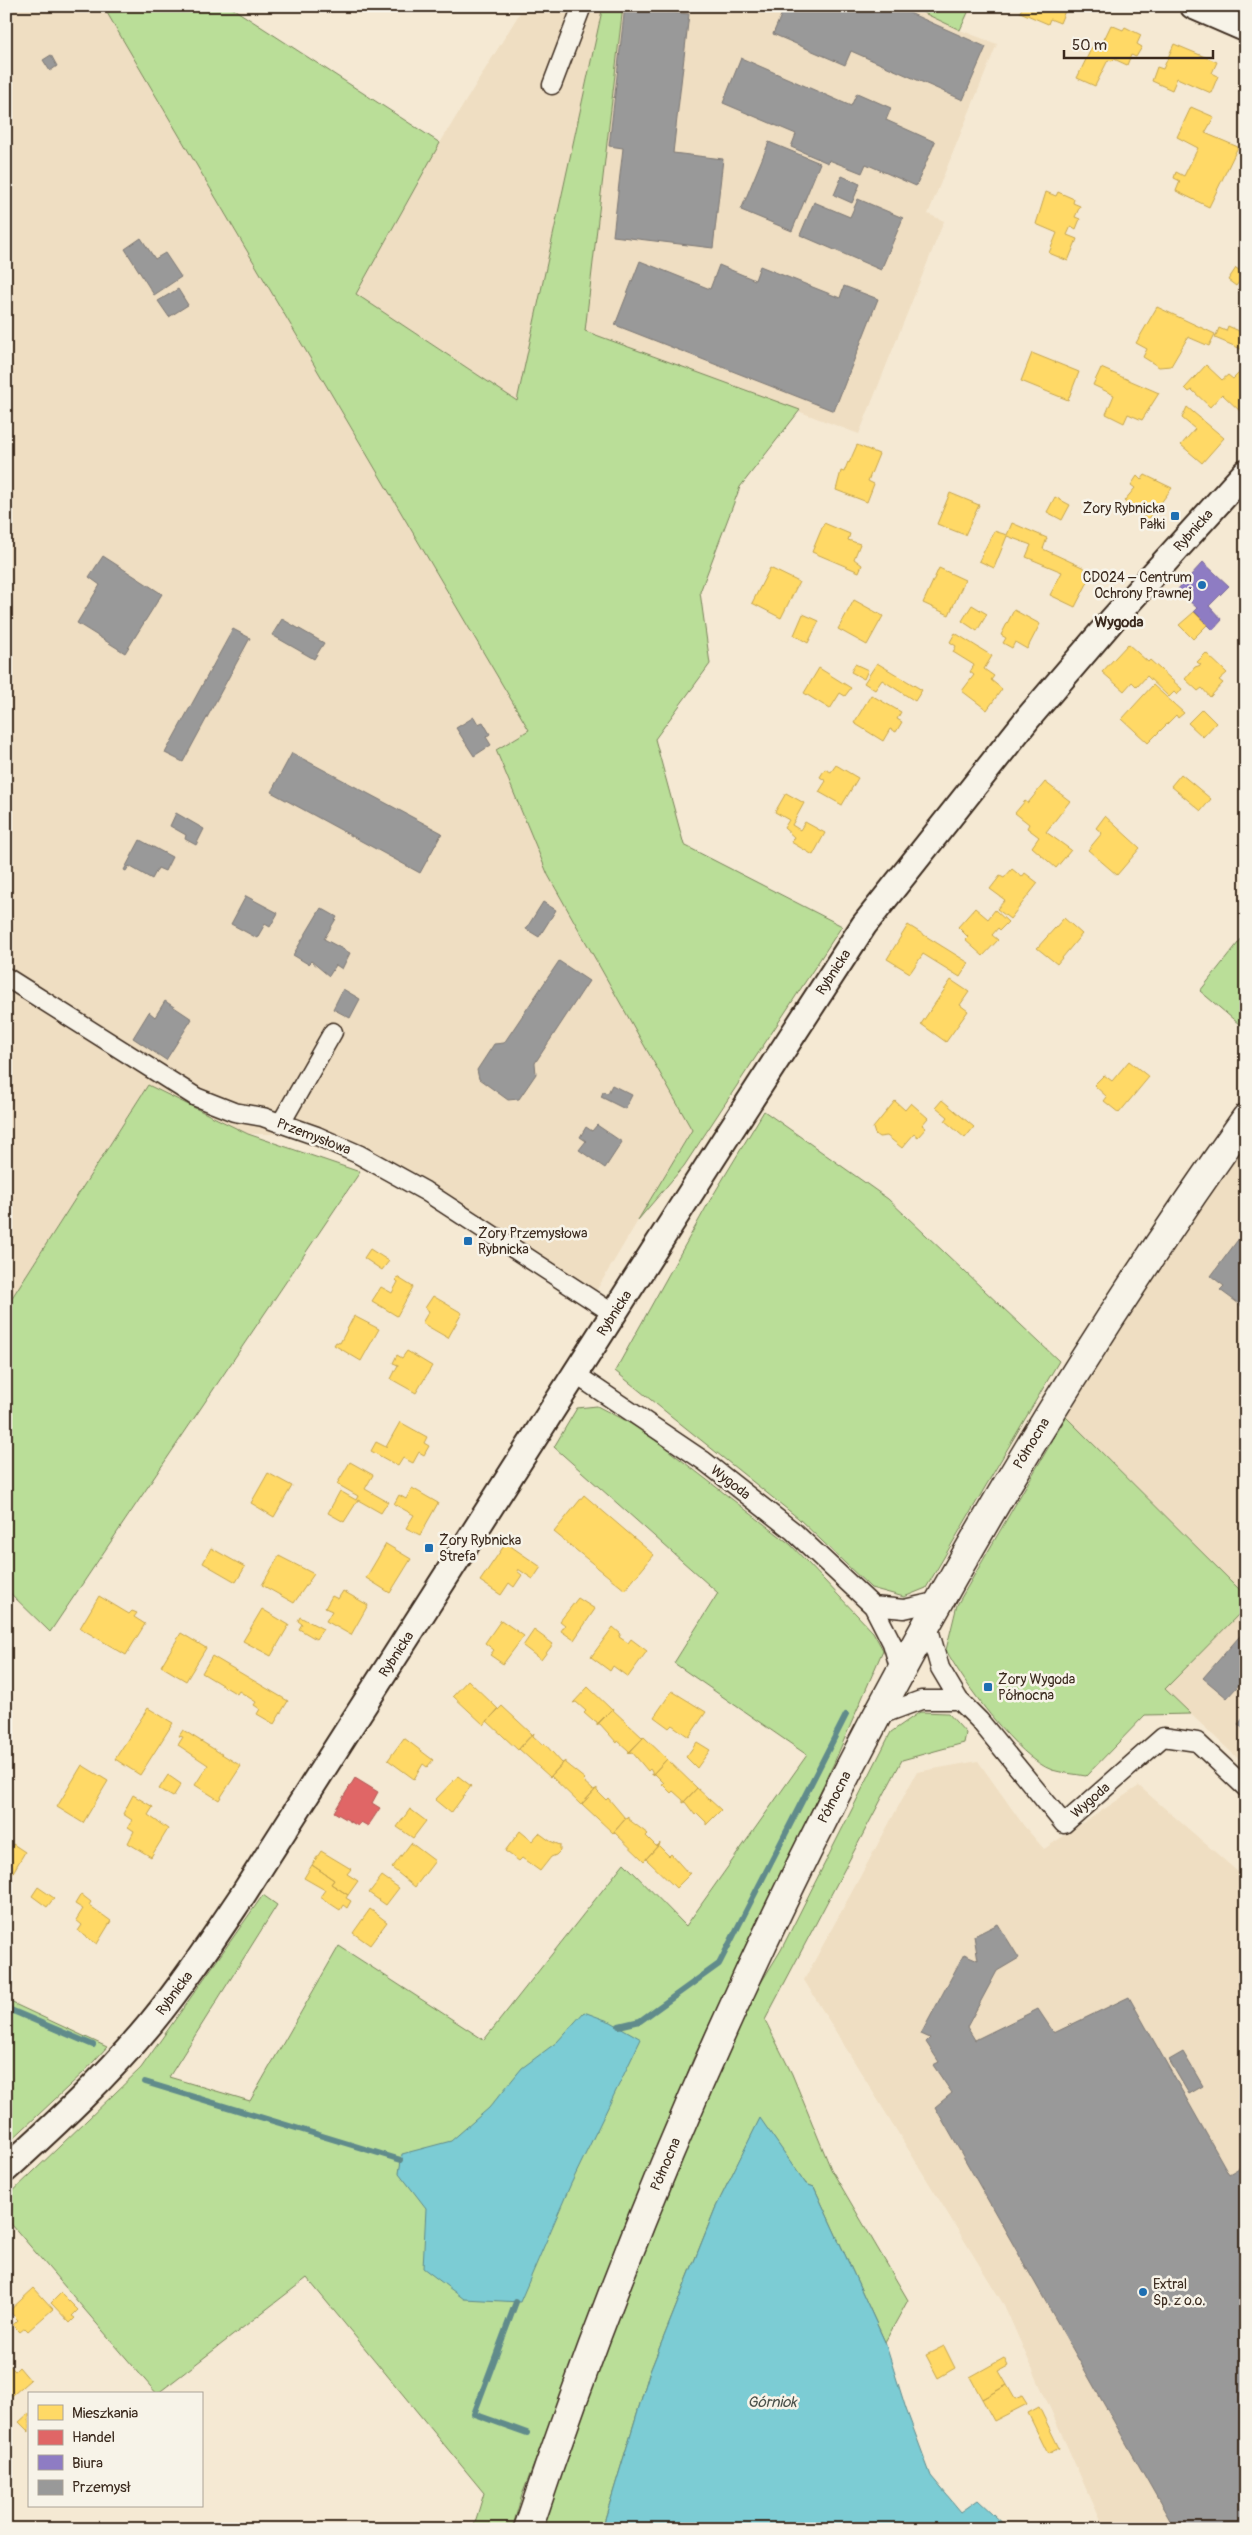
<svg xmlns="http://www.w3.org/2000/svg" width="1252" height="2535" font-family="Pangolin,sans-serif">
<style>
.built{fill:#efdec2}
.green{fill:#bade98;stroke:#7a845b}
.water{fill:#7bccd4;stroke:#618b8b}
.homes{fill:#ffd966;stroke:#c4a450}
.shops{fill:#e06666;stroke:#ae5450}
.offices{fill:#8e7cc3;stroke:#756392}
.industry{fill:#999;stroke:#7d7874}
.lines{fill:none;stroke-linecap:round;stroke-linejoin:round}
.stream{stroke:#618b8b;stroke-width:6}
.street-casing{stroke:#3b2a1e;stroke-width:21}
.secondary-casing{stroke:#3b2a1e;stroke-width:29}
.primary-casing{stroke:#3b2a1e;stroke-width:31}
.street{stroke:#f7f3e8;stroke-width:18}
.secondary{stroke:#f7f3e8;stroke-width:25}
.primary{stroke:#f7f3e8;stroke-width:28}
.poi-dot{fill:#1f6fb2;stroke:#f7f3e8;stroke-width:2}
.labels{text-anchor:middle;stroke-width:5;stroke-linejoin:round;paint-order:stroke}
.poi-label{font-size:14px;fill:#3b2a1e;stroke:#f7f3e8;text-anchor:start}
.street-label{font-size:14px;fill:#3b2a1e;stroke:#f7f3e8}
.neighbourhood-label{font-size:15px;font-weight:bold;fill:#3b2a1e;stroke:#f7f3e8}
.water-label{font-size:15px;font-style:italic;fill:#4b524c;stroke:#f7f3e8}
</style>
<rect width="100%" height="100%" fill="#f5e9d3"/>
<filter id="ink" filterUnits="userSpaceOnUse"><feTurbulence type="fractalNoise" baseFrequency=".02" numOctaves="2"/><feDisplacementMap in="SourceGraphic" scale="10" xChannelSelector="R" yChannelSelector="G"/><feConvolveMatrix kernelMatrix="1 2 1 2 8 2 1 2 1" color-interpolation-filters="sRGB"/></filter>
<g filter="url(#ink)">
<path class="built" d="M6 6H103L529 730 496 750 548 875 692 1130 596 1291 385 1157 369 1158 303 1134H248L148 1085 6 1307Z
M524 6H603L517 401 356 294 440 143Z
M623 6H909L960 30 997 44 928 214 944 221 859 434 585 331Z
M1246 1143V1596L1066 1417 1206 1195Z
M1246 1607V1766L1164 1689Z
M978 1761 1024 1826 1044 1849 1139 1786 1246 1879V2529H1104L1004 2305 804 1980 917 1772Z"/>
<path class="green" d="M103 6H229L440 143 356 294 517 401 603 6H623L585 331 800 410 740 487 700 592 710 664 655 739 684 845 842 926 684 1166 638 1220 692 1130 548 875 496 750 529 730Z
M909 6H971L960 30Z
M1246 933V1030L1200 991Z
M148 1085 248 1134 360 1172 50 1632 6 1589V1307Z
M764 1111 888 1199 1059 1361 926 1588 904 1597 871 1588 798 1518 615 1371 709 1202Z
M597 1406 641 1429 790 1544 873 1632 883 1650 834 1763 693 2059 522 2495 512 2529H473L484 2493 307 2278 157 2394 6 2218V2198L141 2068 263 1895 277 1905 169 2077 250 2101 339 1946 484 2040 624 1863 686 1926 807 1755 674 1663 718 1593 554 1447 577 1408Z
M1066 1417 1246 1596V1607L1165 1689 1191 1714 1145 1715 1086 1776C1075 1774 1062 1773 1052 1770 1018 1758 963 1682 946 1650L957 1605Z
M920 1712 948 1713 966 1733 964 1743 902 1760 765 2020 792 2074 831 2169 908 2300 885 2342 814 2187 806 2184 760 2119 715 2209 649 2374 602 2529H541L564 2455 667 2181 748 2004 781 1950 891 1732Z
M6 2000 107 2047 84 2072 6 2145Z"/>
<path class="water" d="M584 2012 611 2022 641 2039 570 2186 520 2302 464 2299 423 2268 426 2208 399 2173 402 2154 451 2141 489 2108 522 2068 557 2042Z
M760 2118 806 2184 814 2187 885 2342 906 2409 931 2476 961 2512 978 2500 1009 2529H602L649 2374 715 2209Z"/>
<path class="homes" d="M1023 6H1067L1060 23 1050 19 1048 24 1020 12Z
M1111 25 1123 30 1125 27 1141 35 1137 44 1142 47 1136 57 1131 55 1127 65 1114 59 1112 61 1108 60 1095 86 1077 78 1092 47 1099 50Z
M1174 44 1217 62 1212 73 1218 76 1211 93 1177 78 1172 90 1152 81 1157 67 1163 69Z
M1191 107 1214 117 1205 133 1238 147 1209 207 1176 191 1180 181 1174 178 1176 172 1184 176 1198 148 1177 137Z
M1046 192 1056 196 1058 192 1074 199 1073 203 1080 206 1075 217 1080 219 1076 229 1071 226 1067 235 1077 239 1068 261 1049 253 1057 233 1036 224Z
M1236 268 1245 274 1236 286 1228 280Z
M1157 307 1215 334 1209 346 1188 337 1171 366 1159 367 1143 357 1147 349 1136 343Z
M1228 326 1246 334V351L1215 338 1219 328 1226 331Z
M1032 353 1079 372 1068 400 1021 381Z
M1206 365 1222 380 1228 375 1233 379 1243 369 1246 371V412L1243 414 1222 394 1210 407 1192 390 1189 392 1185 388Z
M1101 368 1159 393 1142 420 1128 414 1124 423 1106 414 1114 395 1093 385Z
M1187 407 1224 438 1202 463 1181 445 1195 429 1182 418Z
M857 445 879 454 868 481 874 484 867 502 836 490 841 471 844 472 848 462 849 463Z
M1145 475 1172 488 1148 520 1124 501 1135 488 1131 485 1137 476 1141 480Z
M950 493 979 505 965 535 937 524Z
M1055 497 1070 505 1062 520 1047 512Z
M824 523 850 534 848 540 860 544 854 559 862 565 859 572 812 552Z
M1012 523 1047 538 1043 549 1093 572 1075 607 1050 595 1062 572 1026 557 1031 545 1007 536 994 568 979 561 994 531 1007 535Z
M770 568 799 582 781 618 752 603Z
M939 568 965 580 949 615 923 603Z
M854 600 883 616 867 645 838 629Z
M972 605 987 614 977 631 962 621Z
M1014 610 1040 624 1027 649 1015 642 1012 648 1003 643 1006 638 1001 635Z
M1194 612 1207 625 1193 639 1179 625Z
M803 614 819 621 808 643 794 635Z
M955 633 992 656 984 669 994 676 991 680 1002 689 987 710 962 691 974 675 970 672 974 665 953 652 956 646 950 642Z
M1128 644 1148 662 1150 660 1182 689 1177 695 1174 692 1169 697 1147 676 1137 687 1132 682 1124 691 1102 672Z
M1206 653 1227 673 1219 680 1223 683 1210 697 1202 688 1198 691 1185 679 1195 667 1201 665 1197 662Z
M877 663 922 690 915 701 882 680 875 690 864 683Z
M855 664 868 670 864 679 851 672Z
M819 668 851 688 845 696 840 693 830 709 804 693Z
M1153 685 1184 713 1178 718 1176 715 1148 743 1122 719Z
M871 695 901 712 897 719 902 722 896 732 890 729 883 741 854 723Z
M1202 709 1216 723 1203 737 1188 723Z
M836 765 858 778 842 805 819 792 826 781 820 777 825 769 831 772Z
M1181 774 1211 799 1201 811 1171 786Z
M1045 782 1070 801 1046 832 1071 850 1056 868 1032 847 1039 837 1027 828 1029 824 1015 813 1025 801 1028 803Z
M786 793 804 803 792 825 800 830 805 822 825 833 813 855 791 842 794 837 784 828 789 820 775 812Z
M1105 816 1140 848 1117 875 1088 850 1102 833 1096 828Z
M1012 869 1022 877 1025 873 1038 883 1010 919 997 909 1005 900 990 889 1000 876 1004 878Z
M975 908 988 919 995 910 1008 922 1000 930 998 928 992 935 998 940 983 956 965 940 968 937 958 927Z
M1064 918 1082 934 1057 964 1037 948Z
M908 925 969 963 960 977 923 954 910 973 887 959Z
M951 980 969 992 960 1005 968 1011 946 1042 921 1024Z
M1129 1061 1149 1077 1119 1113 1104 1101 1107 1097 1094 1085 1104 1075 1112 1081Z
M942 1100 974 1127 965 1138 945 1121 948 1117 936 1107Z
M895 1101 905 1110 911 1103 928 1118 922 1125 926 1128 918 1137 914 1134 902 1148 887 1136 879 1137 875 1134 873 1128Z
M370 1249 389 1261 382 1270 364 1258Z
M397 1277 413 1287 397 1316 372 1301 381 1287 392 1293 398 1282 396 1280Z
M433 1296 462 1313 448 1338 422 1323 429 1311 425 1308Z
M354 1316 379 1329 361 1361 334 1345 336 1342 340 1343Z
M407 1351 432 1366 416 1393 391 1379 398 1365 393 1363 397 1355 402 1358Z
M400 1422 427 1437 424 1443 429 1446 424 1455 419 1452 413 1463 403 1458 398 1466 371 1451 376 1442 386 1447Z
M350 1462 373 1475 365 1489 388 1502 381 1513 358 1500 344 1522 328 1513 340 1491 356 1500 358 1496 337 1484Z
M268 1473 292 1486 274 1517 251 1503Z
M412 1488 438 1503 420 1535 406 1528 414 1515 394 1504 399 1495 406 1499Z
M584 1495 654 1555 625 1590 554 1532Z
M506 1543 541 1567 533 1579 518 1569 517 1571 522 1575 514 1587 509 1583 501 1595 480 1581Z
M386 1544 411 1559 390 1593 366 1578Z
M211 1548 245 1567 236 1582 203 1563Z
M279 1556 314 1574 294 1603 262 1585Z
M343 1591 368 1605 351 1635 326 1621 332 1611 325 1608 332 1596 338 1599Z
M99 1596 129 1614 132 1611 137 1613 134 1617 145 1624 126 1655 80 1628Z
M578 1598 595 1609 574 1640 561 1631 565 1625 560 1621Z
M262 1609 289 1625 271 1656 243 1641Z
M300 1617 323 1629 316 1639 299 1629 302 1624 298 1621Z
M501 1620 524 1636 503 1664 490 1655 494 1650 485 1643Z
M613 1627 621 1634 619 1637 628 1643 631 1639 647 1651 628 1677 613 1666 610 1671 591 1657Z
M534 1630 553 1644 541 1660 523 1646Z
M181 1633 206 1648 186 1681 161 1666Z
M212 1656 288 1701 274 1724 257 1714 260 1709 254 1705 256 1702 239 1691 237 1694 202 1673Z
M468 1680 498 1709 484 1725 453 1696Z
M588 1687 612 1710 597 1725V1722L594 1720 593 1721 584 1713 586 1711 576 1702 573 1703Z
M672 1691 706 1712 689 1737 672 1725 669 1728 654 1717Z
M502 1706 532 1734 518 1750 487 1721Z
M148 1708 173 1723 140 1775 115 1759Z
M612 1709 643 1738 628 1753 629 1751 618 1741 617 1743 600 1724H597Z
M183 1730 241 1766 219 1800 195 1785 208 1765 178 1745 183 1737 179 1736Z
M534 1733 533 1736 543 1745 544 1743 562 1763 564 1762 550 1777 519 1749Z
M644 1737 667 1759 652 1775V1772L650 1769 648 1771 632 1752 629 1753Z
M404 1738 433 1760 427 1767 423 1764 414 1779 388 1760Z
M697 1742 710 1750 697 1768 686 1757Z
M667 1759 697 1788 683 1803V1800L673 1791 671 1793 662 1784 664 1783 655 1774 652 1775Z
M565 1761V1763L585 1779 583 1781 593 1790 596 1789 581 1805 551 1776Z
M82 1765 108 1781 83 1823 57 1807Z
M168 1775 181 1784 173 1797 159 1789Z
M458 1776 471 1786 451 1813 435 1800Z
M597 1788V1791L606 1800 608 1798 625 1818 627 1817 613 1833 582 1804Z
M697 1788 721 1810 706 1825V1822L697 1813 695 1815 685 1802 683 1803Z
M133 1795 153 1807 148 1815 168 1829 151 1857 128 1843 134 1831 128 1827 132 1820 123 1814Z
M410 1809 426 1821 413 1838 397 1827Z
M628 1816V1819L648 1834 646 1836 656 1846 659 1845 644 1861 614 1832Z
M520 1831 532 1841 539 1833 550 1841 560 1845V1851L556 1855 551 1857 540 1871 522 1858 519 1861 505 1851Z
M411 1843 435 1861 415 1887 392 1868Z
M660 1843 659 1846 669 1856 671 1854 688 1873H691L676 1888 646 1859Z
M13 1844 25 1852 12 1874 6 1870V1850L9 1851Z
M321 1851 351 1869 347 1874 358 1881 348 1895 331 1884 334 1880 312 1865Z
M312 1865 334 1880 331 1884 348 1895 346 1898 351 1901 347 1908 343 1905 340 1910 320 1897 325 1890 304 1878Z
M382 1876 399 1888 386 1905 369 1893Z
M38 1887 54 1898 47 1907 32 1896Z
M81 1894 91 1902 89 1905 111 1921 97 1944 78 1931 82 1925 76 1920 83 1909 75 1904Z
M370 1909 387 1922 370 1945 353 1933Z
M34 2288 53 2309 28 2331 25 2328 20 2332 13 2325 18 2320 9 2311Z
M61 2293 78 2310 72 2316 75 2318 70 2323 51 2303Z
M944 2346 955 2368 938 2378 926 2355Z
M1004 2358 1008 2366 999 2371 1007 2385 982 2399 970 2377Z
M6 2362 15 2371 19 2367 30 2380 6 2401Z
M1007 2385 1015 2399 1022 2396 1027 2404 994 2421 982 2399Z
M1039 2407 1059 2448 1048 2454 1028 2413Z
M29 2413V2432L19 2422Z
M246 2522 251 2529H234L239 2524Z"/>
<path class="shops" d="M355 1778 378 1792 372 1803 380 1808 368 1826 361 1822 358 1826 334 1812Z"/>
<path class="offices" d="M1203 562 1229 586 1209 606 1222 620 1213 630 1194 611 1197 608 1177 590Z"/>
<path class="industry" d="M625 6H660L659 11 689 14 673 153 723 159 713 248 613 236 623 148 609 146Z
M785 6H894L986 47 963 100 851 51 845 65 773 34Z
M51 55 57 66 50 71 43 60Z
M741 58 851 106 857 93 891 108 886 120 935 142 916 186 866 164 862 173 829 160 828 163 791 147 796 134 723 103Z
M769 142 820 163 792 231 741 210Z
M842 176 860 184 852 203 834 195Z
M858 199 903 218 881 270 800 235 814 202 850 217Z
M141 238 155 259 165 253 181 277 154 295 125 249Z
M640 261 710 289 719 265 755 280 760 266 840 298 844 286 878 299 834 411 615 325Z
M178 289 188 305 169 317 158 301Z
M103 556 162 594 125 653 77 623 100 585 89 577Z
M282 619 324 643 314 659 272 635Z
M233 629 250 638 183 762 165 753Z
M474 717 478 724 483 722 490 734 486 737 491 745 474 756 456 728Z
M292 753 442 833 420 873 271 792Z
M176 813 204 829 196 845 185 839 186 835 170 826Z
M140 840 172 857 165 871 158 868 152 879 129 866 126 871 124 870Z
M246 896 278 913 270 927 265 924 257 938 231 924Z
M543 902 556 910 539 937 526 929Z
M321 908 337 917 324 939 350 953 342 969 336 965 329 976 311 961 308 964 293 955Z
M559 961 589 981 535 1063 536 1074 519 1099 508 1100 479 1079 477 1070 494 1044 504 1043Z
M343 989 360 999 350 1018 333 1009Z
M165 1001 192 1019 166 1060 133 1038 149 1012 155 1017Z
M612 1085 632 1095 625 1109 601 1097 603 1092 608 1093Z
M597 1125 622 1142 605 1168 579 1150 586 1141 580 1137 586 1127 592 1131Z
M1246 1229V1309L1220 1290 1224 1286 1211 1276Z
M1246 1629V1677L1227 1698 1203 1678Z
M1246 1715V1731L1238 1724Z
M998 1924 1019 1958 997 1971 967 2027 975 2040 1038 2009 1054 2033 1129 1997 1229 2174 1246 2164V2529H1175L935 2107 952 2093 933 2065 939 2062 926 2042 930 2038 921 2034 964 1954 978 1960 974 1936Z
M1183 2052 1203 2086 1189 2094 1169 2060Z"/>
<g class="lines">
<path class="stream" d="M6 2008 93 2045
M619 2026 640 2021 719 1964 846 1715
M145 2082 401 2160
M516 2302 474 2414 527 2433"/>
<g class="street-casing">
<path id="street" d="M552 85 582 6
M6 977 196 1097 234 1112 263 1117 317 1136 358 1154 425 1191 614 1314
M281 1123 333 1032
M575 1374 704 1461 793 1531 873 1606 892 1643 900 1670
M873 1606 904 1609 939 1601
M927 1622 940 1668 959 1700 979 1720 1064 1824 1163 1737 1197 1742 1246 1788
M875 1717 921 1700H959"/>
</g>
<g class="secondary-casing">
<path id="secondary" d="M1193 6 1246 29
M6 2169C57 2123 107 2076 151 2023 184 1983 213 1939 242 1896L725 1139 864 925 1029 717 1113 619 1246 472"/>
</g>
<g class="primary-casing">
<path id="primary" d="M528 2529C696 2025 939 1550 1246 1118"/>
</g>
<use href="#street" class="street"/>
<use href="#secondary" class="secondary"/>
<use href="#primary" class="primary"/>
</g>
</g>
<g class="poi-dot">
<rect x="1170" y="511" width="10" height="10" rx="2.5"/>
<circle cx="1202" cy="585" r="5"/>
<rect x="463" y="1236" width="10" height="10" rx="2.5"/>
<rect x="424" y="1543" width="10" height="10" rx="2.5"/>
<rect x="983" y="1682" width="10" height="10" rx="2.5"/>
<circle cx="1143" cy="2292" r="5"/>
</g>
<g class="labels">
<g class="poi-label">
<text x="1165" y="513" text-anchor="end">Żory Rybnicka<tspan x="1165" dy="16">Pałki</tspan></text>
<text x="1192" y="582" text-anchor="end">CDO24 – Centrum<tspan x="1192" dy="16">Ochrony Prawnej</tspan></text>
<text x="478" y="1238">Żory Przemysłowa<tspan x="478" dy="16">Rybnicka</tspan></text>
<text x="439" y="1545">Żory Rybnicka<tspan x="439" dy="16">Strefa</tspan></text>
<text x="998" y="1684">Żory Wygoda<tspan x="998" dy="16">Północna</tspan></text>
<text x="1153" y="2289">Extral<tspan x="1153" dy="16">Sp. z o.o.</tspan></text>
</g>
<g class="street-label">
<text transform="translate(1193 530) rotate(-48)" y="5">Rybnicka</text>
<text transform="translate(833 972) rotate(-57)" y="5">Rybnicka</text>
<text transform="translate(314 1136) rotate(21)" y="5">Przemysłowa</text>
<text transform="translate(614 1313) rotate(-57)" y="5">Rybnicka</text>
<text transform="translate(1031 1443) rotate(-59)" y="5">Północna</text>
<text transform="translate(731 1482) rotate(38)" y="5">Wygoda</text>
<text transform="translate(396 1654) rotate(-57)" y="5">Rybnicka</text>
<text transform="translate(834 1797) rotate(-63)" y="5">Północna</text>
<text transform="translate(1090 1800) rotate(-41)" y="5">Wygoda</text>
<text transform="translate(174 1993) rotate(-53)" y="5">Rybnicka</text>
<text transform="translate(665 2164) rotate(-67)" y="5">Północna</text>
</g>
<g class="neighbourhood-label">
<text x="1119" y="627">Wygoda</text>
</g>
<g class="water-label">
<text x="772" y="2407">Górniok</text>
</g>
</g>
<rect width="1252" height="2535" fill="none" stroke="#f7f3e8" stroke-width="25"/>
<rect x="12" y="12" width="1227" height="2510" fill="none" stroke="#3b2a1e" stroke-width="2" filter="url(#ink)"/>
<rect x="28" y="2392" width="175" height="115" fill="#f7f3e8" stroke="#aca397"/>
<rect x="38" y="2405" width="25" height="15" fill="#ffd966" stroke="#aca397"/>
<text x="72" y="2418" font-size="15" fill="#3b2a1e">Mieszkania</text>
<rect x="38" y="2430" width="25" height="15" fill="#e06666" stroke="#aca397"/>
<text x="72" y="2442" font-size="15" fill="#3b2a1e">Handel</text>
<rect x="38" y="2455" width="25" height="15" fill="#8e7cc3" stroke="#aca397"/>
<text x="72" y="2468" font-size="15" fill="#3b2a1e">Biura</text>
<rect x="38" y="2480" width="25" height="15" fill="#999999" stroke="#aca397"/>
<text x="72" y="2492" font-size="15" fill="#3b2a1e">Przemysł</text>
<path d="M1064 50v8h149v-8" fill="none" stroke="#3b2a1e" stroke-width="2.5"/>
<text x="1072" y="50" font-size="15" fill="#3b2a1e" stroke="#f7f3e8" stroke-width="4" paint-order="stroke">50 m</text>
</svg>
